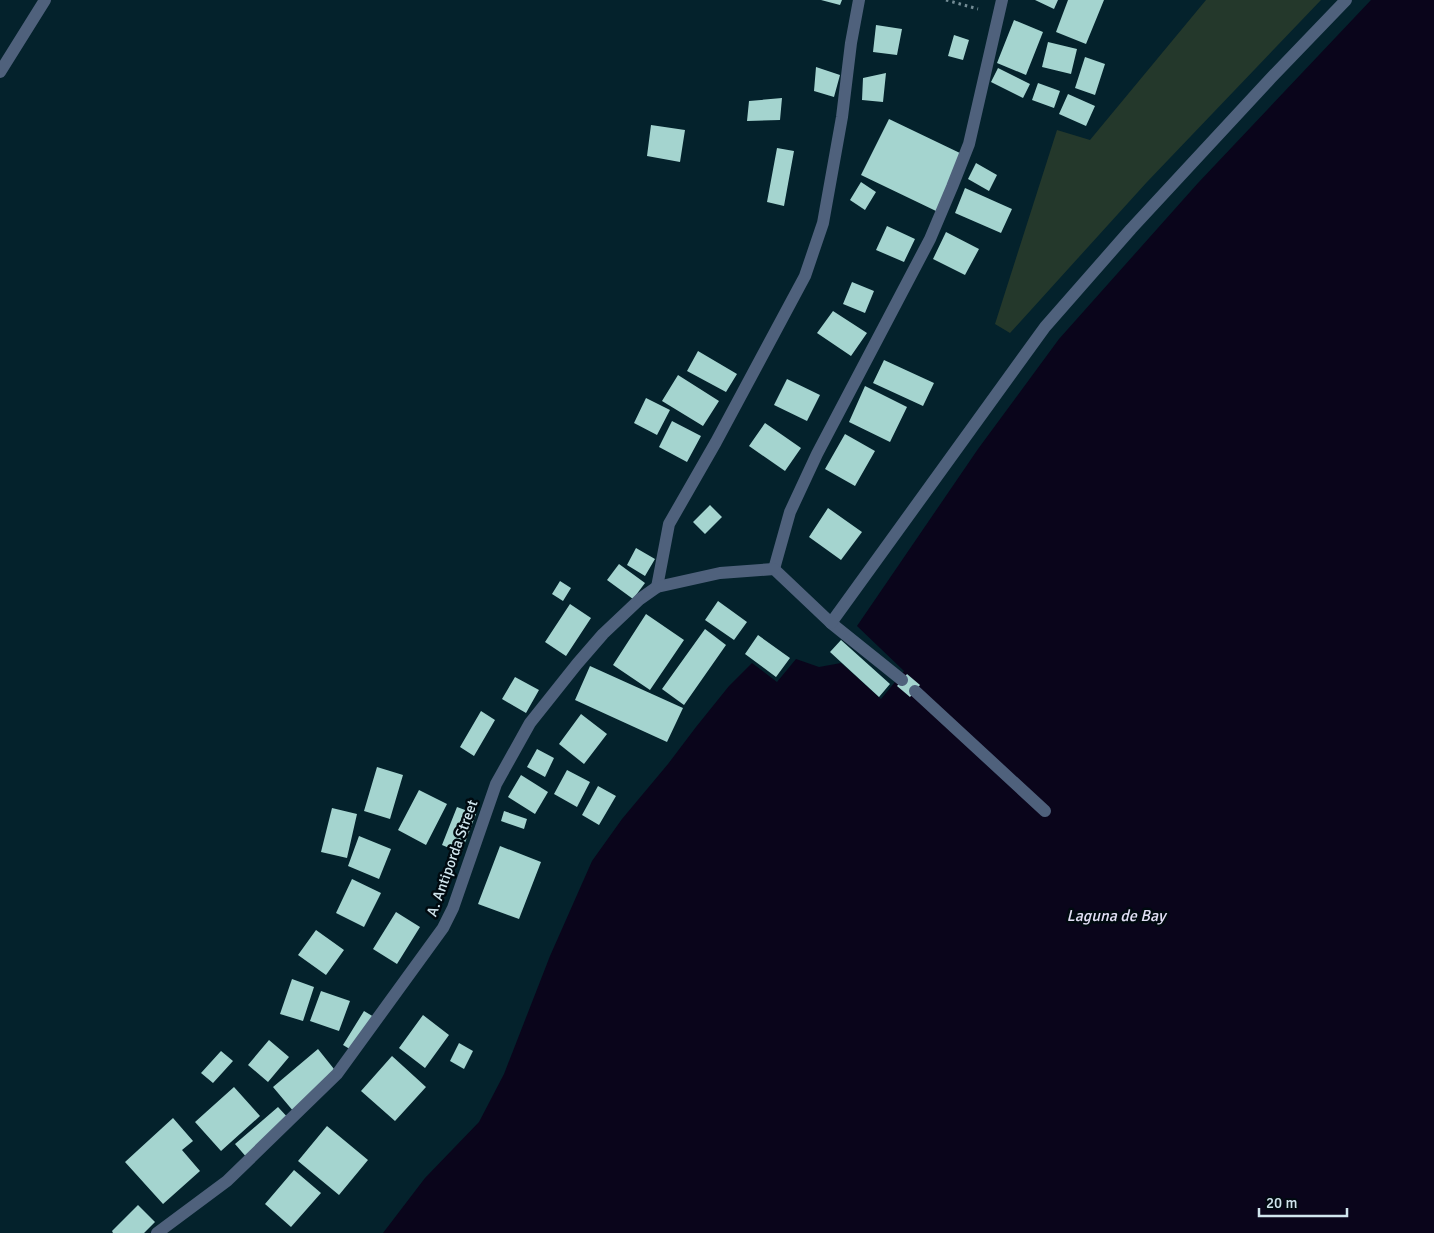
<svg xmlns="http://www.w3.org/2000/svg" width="1434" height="1233" font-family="Signika,sans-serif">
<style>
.green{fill:#24382b}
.water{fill:#0a051b}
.building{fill:#a4d4cf}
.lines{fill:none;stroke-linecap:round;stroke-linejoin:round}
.path{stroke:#738c95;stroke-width:3;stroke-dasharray:2.5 4;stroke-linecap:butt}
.service{stroke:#4f617c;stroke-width:12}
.minor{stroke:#4f617c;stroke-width:12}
.tertiary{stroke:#4f617c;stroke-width:12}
.labels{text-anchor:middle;stroke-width:5;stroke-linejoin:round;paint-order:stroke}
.street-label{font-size:15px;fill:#d1e6ee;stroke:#000a10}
.water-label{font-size:16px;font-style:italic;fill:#e3e0f6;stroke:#000a10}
</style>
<rect width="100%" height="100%" fill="#04222c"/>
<path class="green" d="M1206 0H1321L1147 182 1010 333 995 324 1057 130 1090 140Z"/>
<path class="water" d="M1371 0H1434V1233H383L425 1178 479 1122 504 1074 550 956 592 861 622 819 668 764 696 727 729 686 752 663 777 682 796 659 819 667 841 663 881 699 904 671 857 626 978 449 1059 339 1198 183Z"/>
<path class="building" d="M821 0H842L840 5Z
M1035 0H1058L1054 9Z
M1068 0H1104L1086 44 1056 32Z
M1014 20 1043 32 1026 75 997 63Z
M876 25 902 29 897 55 873 52Z
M954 35 969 40 963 60 948 56Z
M1048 42 1077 49 1071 74 1042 67Z
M1085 57 1105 64 1095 95 1075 88Z
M816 67 840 75 834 97 814 91Z
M998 68 1030 84 1023 98 991 82Z
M886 73 883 102 862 100 863 78Z
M1038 83 1060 91 1054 108 1032 100Z
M1068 94 1095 106 1086 126 1059 114Z
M782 98 780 120 747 121 749 101Z
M889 119 962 154 936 211 861 175Z
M651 125 685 130 680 162 647 156Z
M777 148 794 151 784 206 767 202Z
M976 163 997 175 989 191 968 179Z
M861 182 876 192 865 210 850 200Z
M965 188 1012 209 1001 233 955 213Z
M887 226 915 239 904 262 876 250Z
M946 232 979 249 965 275 933 259Z
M852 282 874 291 865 313 843 304Z
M833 311 867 333 851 356 817 333Z
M698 351 737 374 726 392 687 371Z
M884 360 934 383 923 406 873 383Z
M678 375 719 401 703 426 662 401Z
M787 379 820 395 807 421 774 405Z
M865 386 907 407 890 442 849 422Z
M646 398 670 410 657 435 634 423Z
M672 421 701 436 687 462 659 447Z
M765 423 801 448 785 471 749 446Z
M845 434 875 451 855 486 825 469Z
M710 505 722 517 705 534 693 522Z
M828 508 862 532 841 560 809 537Z
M636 548 655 559 645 576 627 565Z
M619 564 645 583 633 599 607 580Z
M560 581 571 588 563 601 552 594Z
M718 601 747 622 734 640 705 620Z
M570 604 591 618 566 656 545 642Z
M646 614 684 640 650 690 613 665Z
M705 629 726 645 684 705 662 689Z
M758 635 790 658 776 677 745 654Z
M841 640 890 684 879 697 830 652Z
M590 666 683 708 667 742 575 700Z
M907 674 920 685 910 697 897 686Z
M515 677 539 690 526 713 502 699Z
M481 711 495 720 474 756 460 747Z
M581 714 607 734 584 764 559 744Z
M537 749 554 758 545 777 527 767Z
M377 767 403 775 390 819 364 811Z
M567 770 590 782 577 807 554 794Z
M521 775 548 792 535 814 508 797Z
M598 786 616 796 599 825 582 815Z
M419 790 447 804 426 845 398 830Z
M457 807 476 814 461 853 442 845Z
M332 808 357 814 347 858 321 852Z
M504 811 527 819 524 829 501 821Z
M359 836 391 849 379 879 348 866Z
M500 846 541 862 519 919 478 904Z
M352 879 381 893 364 927 336 913Z
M396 912 420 927 397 964 373 949Z
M316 930 344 950 326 975 298 955Z
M292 979 314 987 303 1021 280 1014Z
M321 991 350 1001 339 1031 310 1021Z
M364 1011 379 1020 358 1054 343 1045Z
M423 1015 449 1035 425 1068 399 1048Z
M269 1040 289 1057 268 1082 248 1065Z
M459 1043 473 1051 464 1069 450 1061Z
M318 1049 338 1074 294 1112 273 1087Z
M221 1051 233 1061 213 1083 201 1073Z
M392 1056 426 1087 395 1121 361 1091Z
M234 1087 260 1116 221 1151 195 1122Z
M278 1107 291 1121 248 1159 235 1144Z
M173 1118 193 1141 182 1150 200 1171 163 1204 125 1162Z
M327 1126 368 1160 339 1195 298 1161Z
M294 1170 321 1193 291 1227 265 1204Z
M138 1205 155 1222 144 1233H113L112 1231Z"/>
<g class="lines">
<path class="path" d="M946 0 978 9"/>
<path class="service" d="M657 587 669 524 716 442 805 276 823 223 842 117 851 43 859 0
M831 623 902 680
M915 691 1045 811"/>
<path class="minor" d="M0 72 45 0
M774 569 790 512 817 454 930 239 952 187 969 144 1002 0"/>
<path class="tertiary" d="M157 1233 227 1181 337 1074 443 928 453 908 496 784 530 723 577 664 603 634 640 599 657 587 720 573 774 569 831 623 1045 327 1131 229 1271 78 1346 0"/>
</g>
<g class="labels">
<g class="street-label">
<text transform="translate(452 858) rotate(-70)" y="5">A. Antiporda Street</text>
</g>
<g class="water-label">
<text x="1116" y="921">Laguna de Bay</text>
</g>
</g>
<path d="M1259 1208v8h88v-8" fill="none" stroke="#d1e6ee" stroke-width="2.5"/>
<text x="1266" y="1208" font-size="15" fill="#d1e6ee" stroke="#000a10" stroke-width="4" paint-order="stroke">20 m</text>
</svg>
